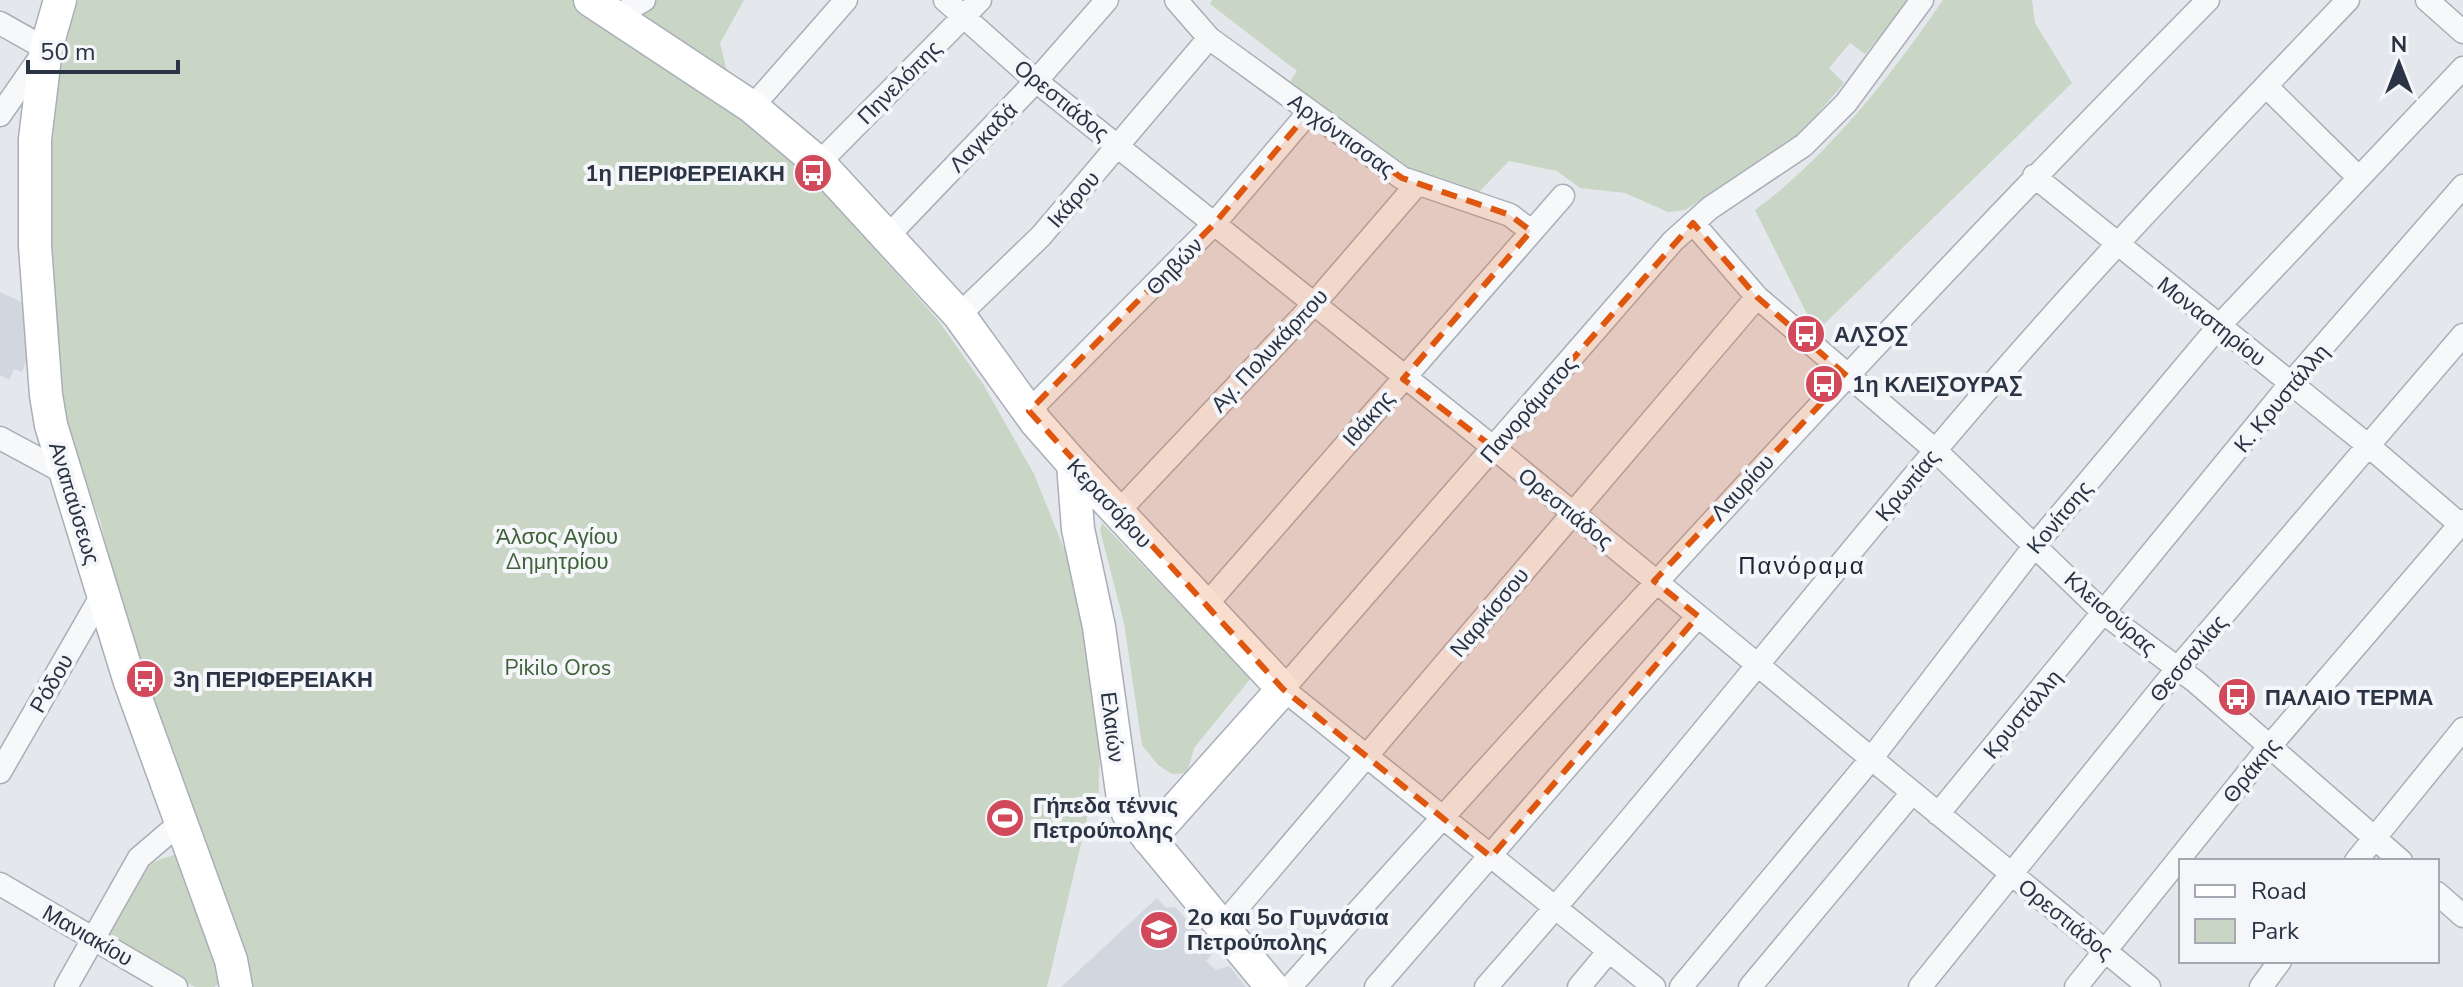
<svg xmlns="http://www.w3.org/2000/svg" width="2463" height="987" font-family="'Nunito Sans',sans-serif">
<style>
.built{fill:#d2d6de}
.green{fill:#c9d6c5}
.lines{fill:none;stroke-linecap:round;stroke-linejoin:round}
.street-casing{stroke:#a9aeb7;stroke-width:25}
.secondary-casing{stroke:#a9aeb7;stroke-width:35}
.street{stroke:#f7f8fa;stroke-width:22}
.secondary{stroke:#fff;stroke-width:32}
.marked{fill:#df570f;fill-opacity:0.2;stroke:#df570f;stroke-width:6;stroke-dasharray:16 10;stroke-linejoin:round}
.labels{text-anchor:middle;stroke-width:8;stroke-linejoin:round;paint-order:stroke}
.street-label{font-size:22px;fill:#2b3445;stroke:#f4f6f9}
.poi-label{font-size:22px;font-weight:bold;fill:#2b3445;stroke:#f4f6f9;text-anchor:start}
.park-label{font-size:22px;fill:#3f6138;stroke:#f4f6f9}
.neighbourhood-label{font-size:24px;letter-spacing:2px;fill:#1d2536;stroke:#f4f6f9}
</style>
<rect width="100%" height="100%" fill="#e4e7ec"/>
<path class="built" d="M0 292 26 304 27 359 22 372 14 369 9 380 0 375Z
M1157 898 1166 908 1175 907 1215 951 1206 961 1216 970 1229 966 1246 987H1061Z"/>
<path class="green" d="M78 0H744L720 43 738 116 785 152 821 189 938 320 983 384 1034 474 1073 571 1101 723 1098 807 1089 810 1047 987H245L125 643 101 523 63 425 45 217 56 74Z
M1212 0H1910L1865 54 1850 43 1829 68 1844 83 1794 141 1685 210 1668 212 1625 193 1580 188 1557 171 1509 161 1478 193 1401 170 1287 86 1297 71 1210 4Z
M1943 0H2032L2035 23 2072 83 1816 332 1755 210C1828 156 1892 75 1943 0Z
M1102 523 1251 678 1194 748 1187 773 1172 774 1158 765 1142 745 1124 623 1100 530Z
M182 854 225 979 214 987H195L105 934C127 895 133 860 182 854Z"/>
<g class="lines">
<g class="street-casing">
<path id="street" d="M945 0 1036 81 1494 448 2149 987
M1176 0 1209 38 1402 178 1510 215 1531 231
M2427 0 2463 32
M615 17 644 0
M0 23 46 49 0 115
M2266 86 2359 178
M752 107 846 0
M819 163 980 0
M2034 176 2370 447 2463 527
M1693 223 1757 297 1935 450 2105 614 2196 682 2401 861
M888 236 1036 81 1107 0
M959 315 1041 236 1209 38
M1029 411 1214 224 1309 112
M0 438 65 473
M1117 513 1313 305 1418 183
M1206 605 1563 196
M0 772 102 595
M1938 814 2291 383 2463 186
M2356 861 2463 729
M0 884 176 987
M2437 893 2463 916
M1221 927 1757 297
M66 987 139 858 180 823
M1290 987C1590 653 1892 320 2208 0
M1376 987 1698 616
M1486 987C1640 813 1784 630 1934 452 2066 295 2206 148 2348 0
M1579 987 1609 951
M1654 987 1283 689 1673 241 1710 208 1804 145 1846 103 1922 0
M1681 987 1871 759 2036 544 2219 326 2463 68
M1750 987 1912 793
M1920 987 2177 669 2463 335
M2076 987 2269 747 2463 521
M2261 987 2280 961"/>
</g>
<g class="secondary-casing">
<path id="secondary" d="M60 0 46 49 35 139V246L46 395 51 425 130 682 231 960 236 987
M590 0 752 107 821 165 959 315 1036 422 1073 464 1283 689 1149 839
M1073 464 1078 529 1099 627 1123 799 1128 813 1272 987"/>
</g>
<use href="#street" class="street"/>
<use href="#secondary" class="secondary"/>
</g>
<path class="marked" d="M1309 112 1402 178 1510 215 1531 231 1403 379 1494 448 1693 223 1757 297 1847 376 1654 581 1698 616 1491 857 1283 689 1029 411 1214 224Z"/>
<defs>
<g id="bus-disc" transform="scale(2)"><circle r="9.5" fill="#d1495b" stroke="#f4f6f9"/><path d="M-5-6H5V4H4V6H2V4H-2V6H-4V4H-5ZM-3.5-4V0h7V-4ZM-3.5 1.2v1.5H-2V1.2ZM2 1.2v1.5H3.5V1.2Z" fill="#fff"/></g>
<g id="stadium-disc" transform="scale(2)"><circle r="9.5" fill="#d1495b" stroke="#f4f6f9"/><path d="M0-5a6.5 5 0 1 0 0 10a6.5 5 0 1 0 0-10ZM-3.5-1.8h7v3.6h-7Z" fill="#fff"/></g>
<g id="school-disc" transform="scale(2)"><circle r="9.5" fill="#d1495b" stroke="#f4f6f9"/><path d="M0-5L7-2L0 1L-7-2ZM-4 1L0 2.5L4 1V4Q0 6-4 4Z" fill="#fff"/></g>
</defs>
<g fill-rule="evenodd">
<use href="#bus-disc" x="813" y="173"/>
<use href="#bus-disc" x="1806" y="334"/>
<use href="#bus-disc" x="1824" y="384"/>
<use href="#bus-disc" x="145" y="679"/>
<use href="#bus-disc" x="2237" y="697"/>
<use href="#stadium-disc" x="1005" y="818"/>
<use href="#school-disc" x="1159" y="930"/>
</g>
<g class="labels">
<g class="street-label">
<text transform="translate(899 82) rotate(-45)" y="8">Πηνελόπης</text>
<text transform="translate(1062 100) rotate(39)" y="8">Ορεστιάδος</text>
<text transform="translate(1342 135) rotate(36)" y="8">Αρχόντισσας</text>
<text transform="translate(983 137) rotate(-46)" y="8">Λαγκαδά</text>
<text transform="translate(1073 199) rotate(-49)" y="8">Ικάρου</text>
<text transform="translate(1174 266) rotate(-46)" y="8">Θηβών</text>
<text transform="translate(2212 321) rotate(38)" y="8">Μοναστηρίου</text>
<text transform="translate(1269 350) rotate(-47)" y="8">Αγ. Πολυκάρπου</text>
<text transform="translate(2281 398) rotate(-50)" y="8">Κ. Κρυστάλλη</text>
<text transform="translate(1528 409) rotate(-49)" y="8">Πανοράματος</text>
<text transform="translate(1368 418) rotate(-49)" y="8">Ιθάκης</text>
<text transform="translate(1907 485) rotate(-50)" y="8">Κρωπίας</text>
<text transform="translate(1742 487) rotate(-47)" y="8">Λαυρίου</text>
<text transform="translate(75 503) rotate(73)" y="8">Αναπαύσεως</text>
<text transform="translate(1110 503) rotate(47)" y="8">Κερασόβου</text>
<text transform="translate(1566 508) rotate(39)" y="8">Ορεστιάδος</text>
<text transform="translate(2059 517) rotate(-50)" y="8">Κονίτσης</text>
<text transform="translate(1489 612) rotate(-50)" y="8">Ναρκίσσου</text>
<text transform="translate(2111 613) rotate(41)" y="8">Κλεισούρας</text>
<text transform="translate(2188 658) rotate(-50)" y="8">Θεσσαλίας</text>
<text transform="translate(51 683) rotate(-60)" y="8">Ρόδου</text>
<text transform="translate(2022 714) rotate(-50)" y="8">Κρυστάλλη</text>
<text transform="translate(1113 727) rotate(83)" y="8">Ελαιών</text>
<text transform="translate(2251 770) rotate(-51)" y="8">Θράκης</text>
<text transform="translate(2066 919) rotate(39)" y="8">Ορεστιάδος</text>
<text transform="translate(88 935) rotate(30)" y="8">Μανιακίου</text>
</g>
<g class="poi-label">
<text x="785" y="181" text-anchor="end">1η ΠΕΡΙΦΕΡΕΙΑΚΗ</text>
<text x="1834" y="342">ΑΛΣΟΣ</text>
<text x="1852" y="392">1η ΚΛΕΙΣΟΥΡΑΣ</text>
<text x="173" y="687">3η ΠΕΡΙΦΕΡΕΙΑΚΗ</text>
<text x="2265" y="705">ΠΑΛΑΙΟ ΤΕΡΜΑ</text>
<text x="1033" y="813">Γήπεδα τέννις<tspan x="1033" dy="25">Πετρούπολης</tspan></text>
<text x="1187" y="925">2ο και 5ο Γυμνάσια<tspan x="1187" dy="25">Πετρούπολης</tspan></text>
</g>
<g class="park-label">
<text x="557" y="544">Άλσος Αγίου<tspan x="557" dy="25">Δημητρίου</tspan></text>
<text x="558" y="675">Pikilo Oros</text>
</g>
<g class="neighbourhood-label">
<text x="1802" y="574">Πανόραμα</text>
</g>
</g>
<rect x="2179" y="859" width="260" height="104" fill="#f4f6f9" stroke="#a4a8b1" stroke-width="2"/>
<rect x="2195" y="885" width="40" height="12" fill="#ffffff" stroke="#a4a8b1" stroke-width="2"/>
<text x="2251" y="899" font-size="24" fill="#2b3445">Road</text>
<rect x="2195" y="919" width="40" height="24" fill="#c9d6c5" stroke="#a4a8b1" stroke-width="2"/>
<text x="2251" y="939" font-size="24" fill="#2b3445">Park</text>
<g transform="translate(2399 64)" stroke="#f4f6f9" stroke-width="6" paint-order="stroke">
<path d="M0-6L14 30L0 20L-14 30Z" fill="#2b3445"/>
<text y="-12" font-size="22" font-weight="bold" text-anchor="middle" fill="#2b3445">N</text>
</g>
<path d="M28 60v12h150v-12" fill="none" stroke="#2b3445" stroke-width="4"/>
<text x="40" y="60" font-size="24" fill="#2b3445" stroke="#f4f6f9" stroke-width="6" paint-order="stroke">50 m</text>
</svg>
